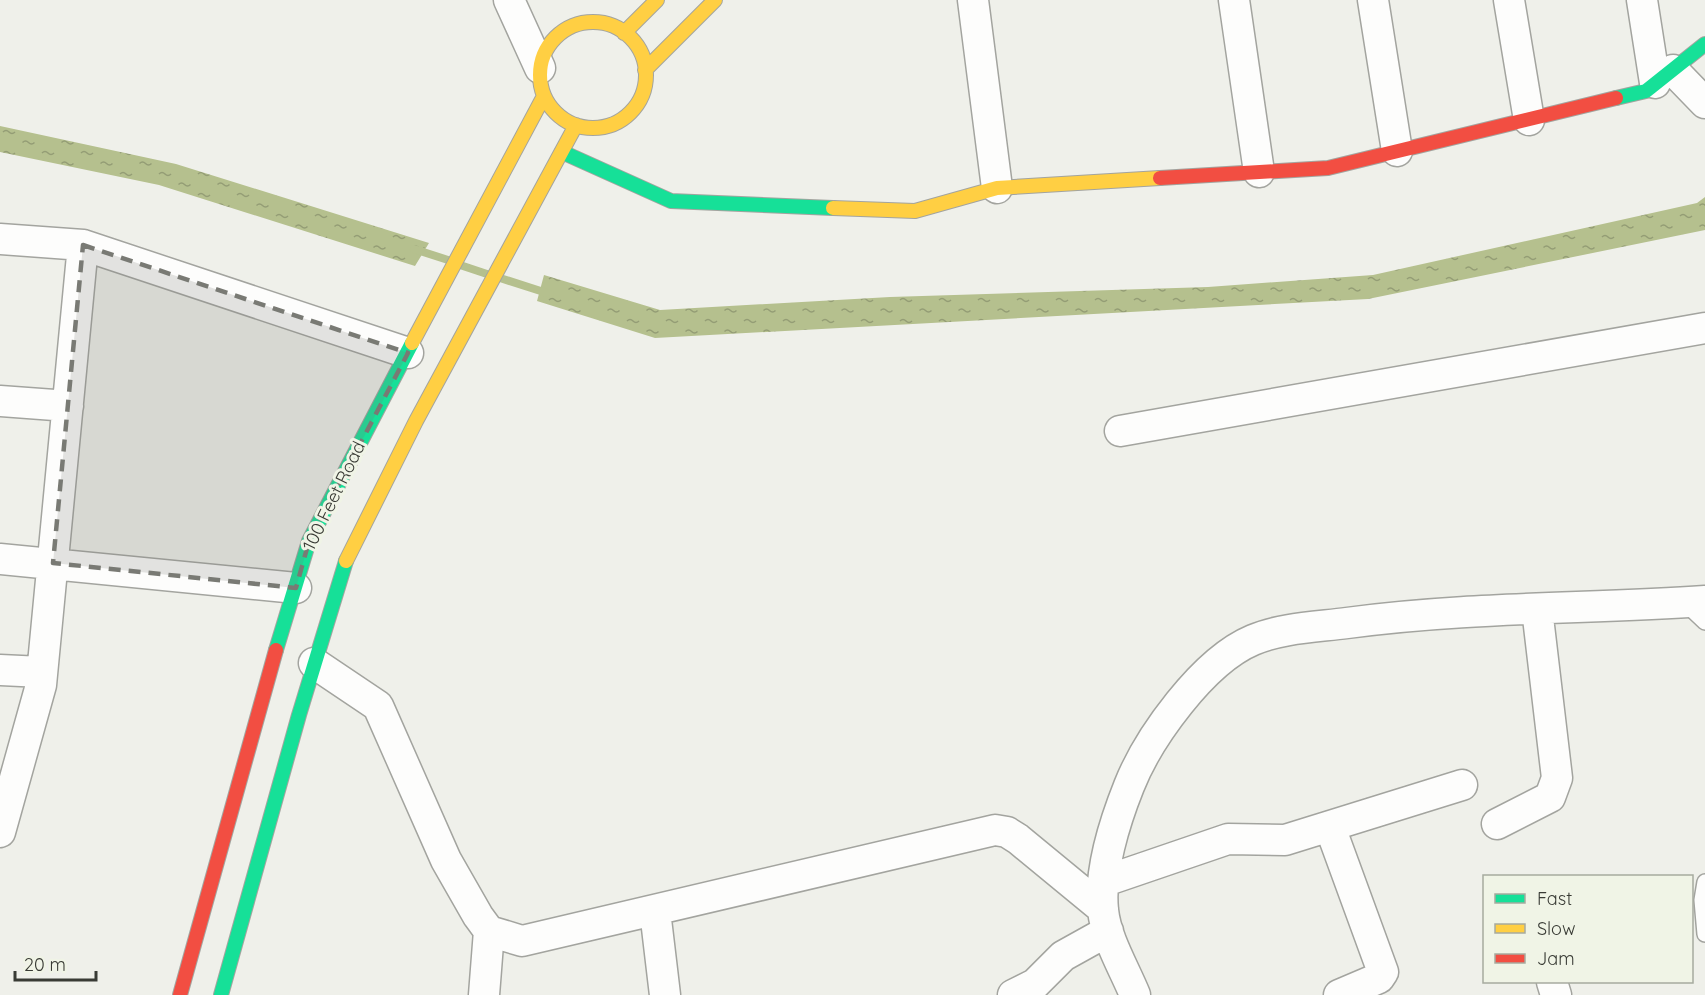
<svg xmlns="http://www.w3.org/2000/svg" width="1705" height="995" font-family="Quicksand,sans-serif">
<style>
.water{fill:url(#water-ripples)}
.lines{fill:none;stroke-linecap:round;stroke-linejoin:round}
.stream{stroke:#b5c08e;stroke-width:8}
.lane-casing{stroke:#a3a49f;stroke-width:18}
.street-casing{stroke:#a3a49f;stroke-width:33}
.fast-casing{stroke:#a3a49f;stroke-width:16}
.slow-casing{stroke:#a3a49f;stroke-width:16}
.jam-casing{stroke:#a3a49f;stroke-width:16}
.lane{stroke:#fdfdfc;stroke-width:15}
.street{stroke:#fdfdfc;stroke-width:30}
.fast{stroke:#16e098;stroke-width:14}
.slow{stroke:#ffcf43;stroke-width:14}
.jam{stroke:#f24e42;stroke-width:14}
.marked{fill:#797a74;fill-opacity:0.2;stroke:#797a74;stroke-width:4.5;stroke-dasharray:12 8;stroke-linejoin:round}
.labels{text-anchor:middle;stroke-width:6;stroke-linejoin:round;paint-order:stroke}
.street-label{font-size:18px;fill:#393b35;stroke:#f0f4e6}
</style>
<defs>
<pattern id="water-ripples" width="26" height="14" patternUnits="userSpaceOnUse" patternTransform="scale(1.5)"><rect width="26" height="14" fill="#b5c08e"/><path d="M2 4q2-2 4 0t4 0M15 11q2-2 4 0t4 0" fill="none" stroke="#949d75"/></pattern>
</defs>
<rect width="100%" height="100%" fill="#eff0ea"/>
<path class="water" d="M0 126 176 164 429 243 415 266 159 185 0 152Z
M1705 197V230L1368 299 655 338 537 301 544 275 660 310 890 297 1208 287 1373 275 1697 203Z"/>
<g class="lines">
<path class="stream" d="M414 249 448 260
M460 265 487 274
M500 278 550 294"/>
<g class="lane-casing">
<path id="lane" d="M1685 603 1705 622
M1705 882 1702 900 1705 934"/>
</g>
<g class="street-casing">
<path id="street" d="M509 0 540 68
M973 0 997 188
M1234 0 1259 172
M1373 0 1397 151
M1509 0 1529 120
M1642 0 1655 83
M1673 70 1705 103
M0 239 83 245 408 353
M0 401 68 406
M1120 431 1705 328
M0 559 296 588
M314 663 378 706 446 860 478 916 489 931 522 941 995 830 1007 832 1018 839 1103 909
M0 670 42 672
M1497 824 1550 797 1557 778 1537 609
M1330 827 1383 972 1379 978 1339 995
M0 832 41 685 83 245
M1105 881 1228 839 1285 840 1462 785
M655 911 665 995
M1552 982 1556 995
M484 995 489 931
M1013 995 1035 984 1063 956 1108 931
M1135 995C1124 968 1106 939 1103 910 1099 872 1115 821 1129 786 1148 738 1203 661 1253 640 1281 628 1316 627 1347 623 1465 607 1586 609 1705 601"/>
</g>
<g class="fast-casing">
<path id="fast" d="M1616 98 1646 91 1705 44
M562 152 671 201 833 208
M276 650 309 541 412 343
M221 995 299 715 346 561"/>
</g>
<g class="slow-casing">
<path id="slow" d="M540 75a53 53 0 1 1 106 0a53 53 0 1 1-106 0Z
M624 33 657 0
M645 70 715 0
M833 208 915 211 997 188 1160 178
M412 343 544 96
M346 561 416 421 576 125"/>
</g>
<g class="jam-casing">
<path id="jam" d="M1160 178 1328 168 1616 98
M180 995 276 650"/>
</g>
<use href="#lane" class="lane"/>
<use href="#street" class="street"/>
<use href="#fast" class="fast"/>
<use href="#slow" class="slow"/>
<use href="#jam" class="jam"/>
</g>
<path class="marked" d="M83 245 408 353 309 541 296 588 53 563Z"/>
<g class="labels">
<g class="street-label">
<text transform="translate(334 496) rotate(-64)" y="6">100 Feet Road</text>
</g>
</g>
<rect x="1483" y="875" width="210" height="108" fill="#f0f4e6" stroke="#a7aa9f" stroke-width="1.5"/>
<rect x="1495" y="894" width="30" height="9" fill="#16e098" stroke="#a7aa9f" stroke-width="1.5"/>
<text x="1537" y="905" font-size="18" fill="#393b35">Fast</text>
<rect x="1495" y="924" width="30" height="9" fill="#ffcf43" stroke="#a7aa9f" stroke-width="1.5"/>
<text x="1537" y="935" font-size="18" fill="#393b35">Slow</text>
<rect x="1495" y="954" width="30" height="9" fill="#f24e42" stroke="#a7aa9f" stroke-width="1.5"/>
<text x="1537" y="965" font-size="18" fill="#393b35">Jam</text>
<path d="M15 971v9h81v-9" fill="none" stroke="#393b35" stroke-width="3"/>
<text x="24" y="971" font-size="18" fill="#393b35" stroke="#f0f4e6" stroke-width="4.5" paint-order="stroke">20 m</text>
</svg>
